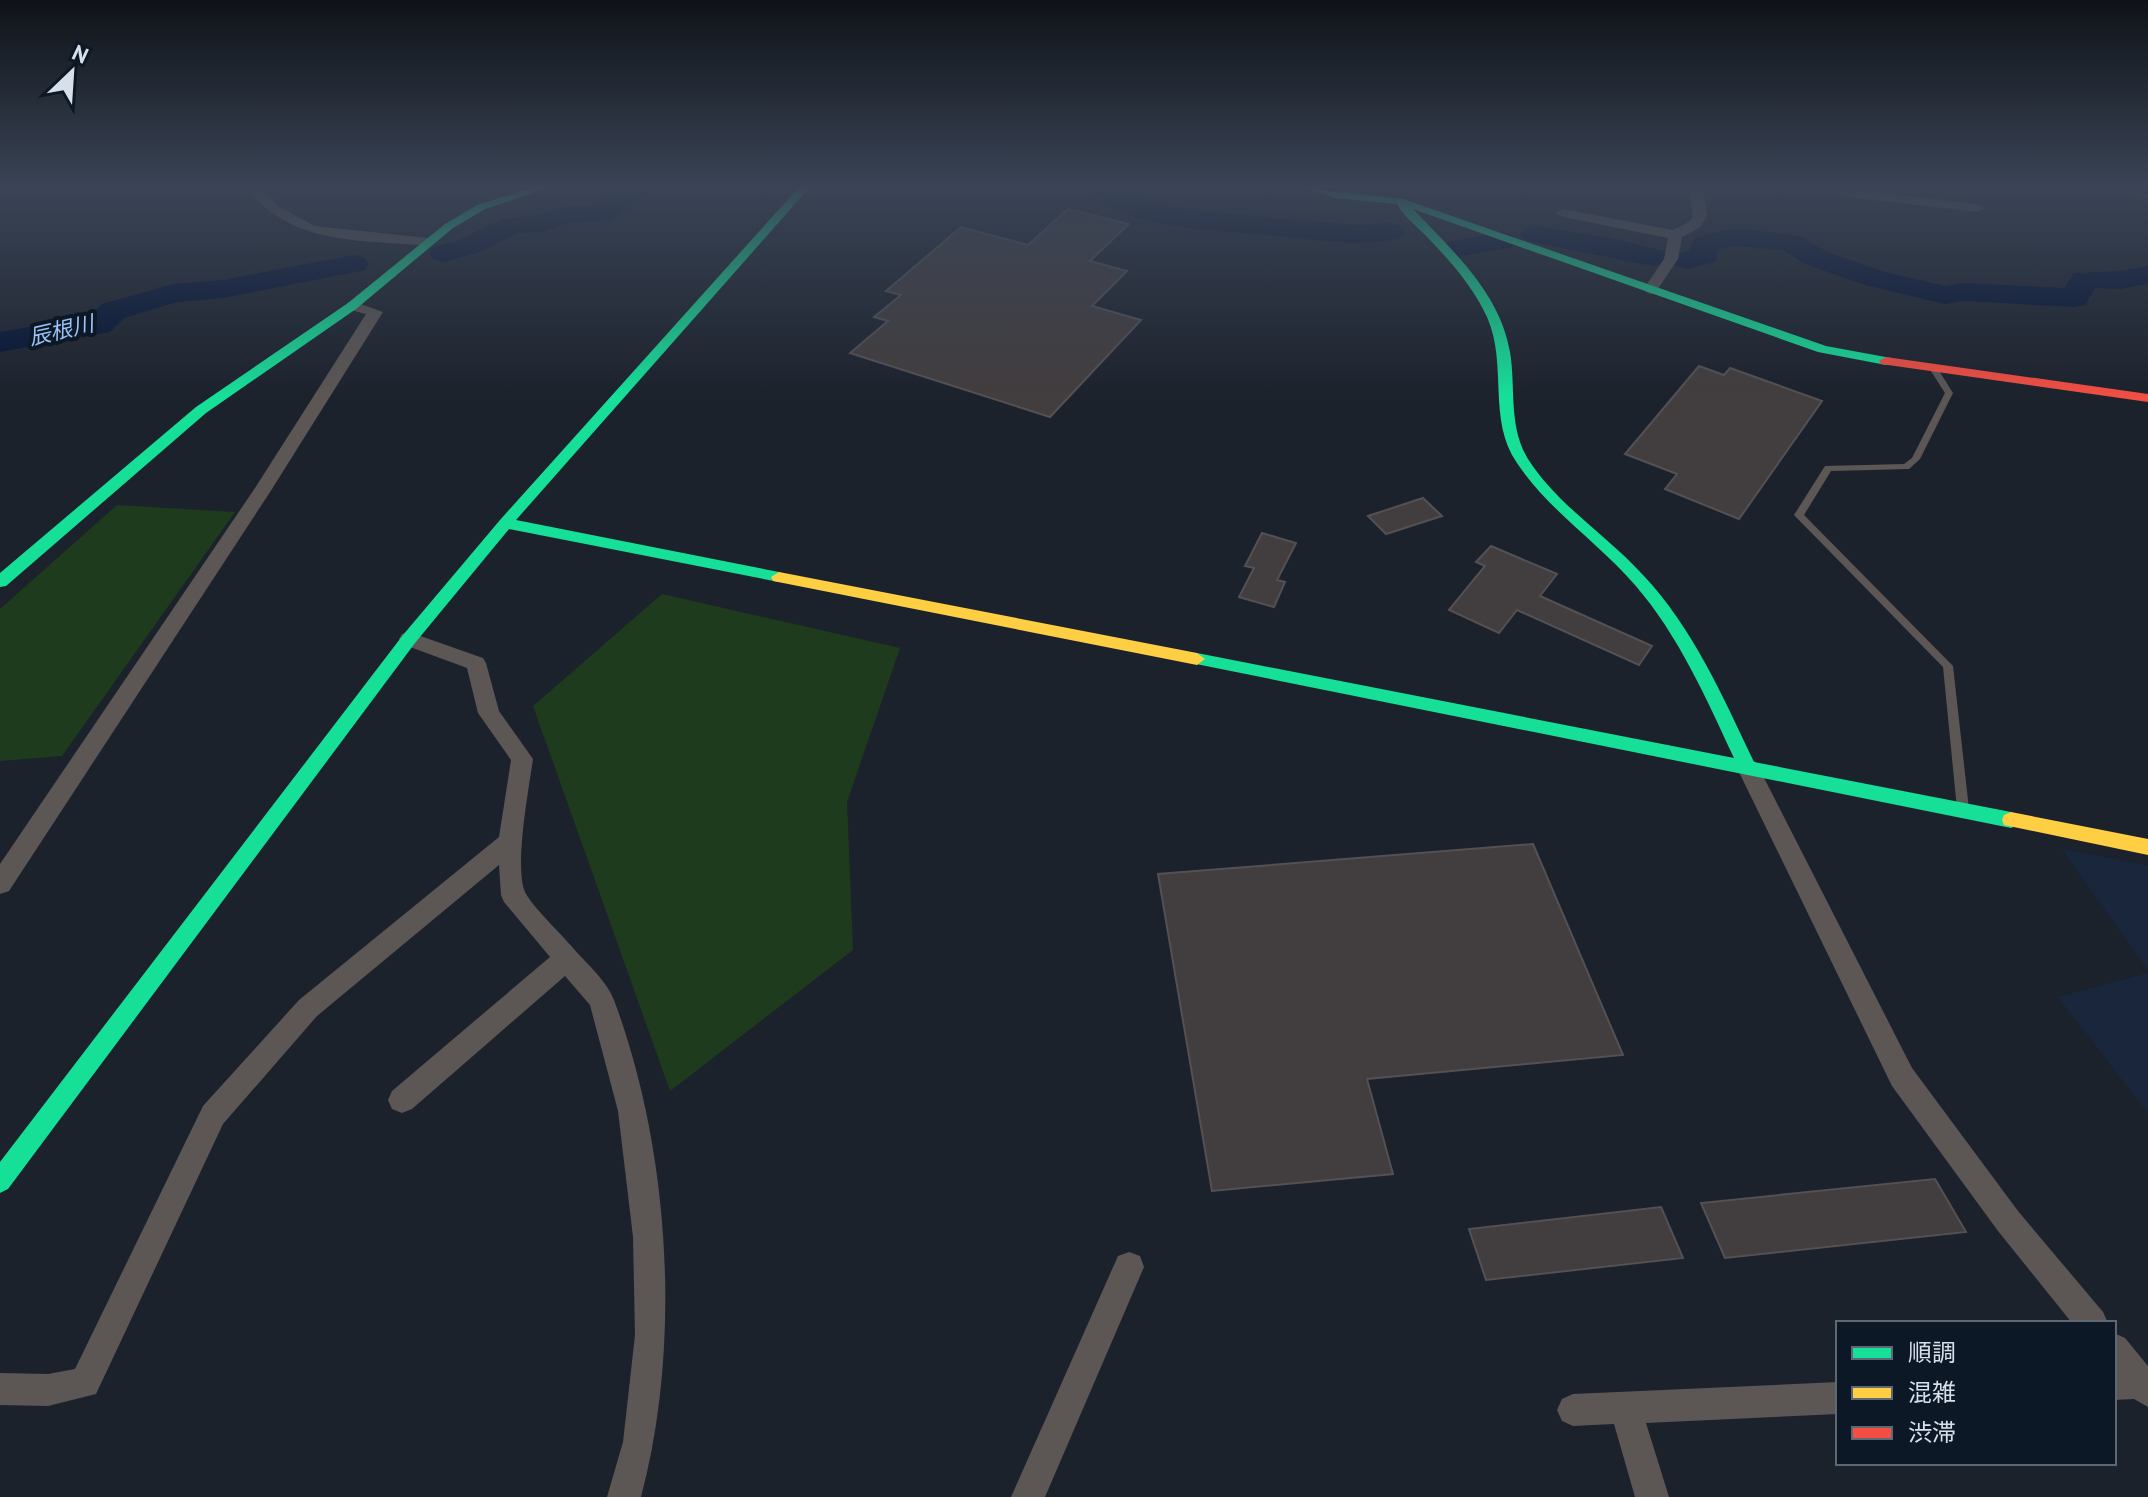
<svg xmlns="http://www.w3.org/2000/svg" width="2148" height="1497" font-family="'PT Sans','Noto Sans JP',sans-serif">
<style>
.built{fill:#19263b}
.green{fill:#1e3b1d}
.lines{fill:none;stroke-linecap:round;stroke-linejoin:round}
.river{fill:#031233;fill-rule:evenodd}
.building{fill:#423d3e;stroke:#535153;stroke-width:2}
.lane{fill:#5c5655;fill-rule:evenodd}
.street{fill:#5c5655;fill-rule:evenodd}
.fast{fill:#16e098;fill-rule:evenodd}
.slow{fill:#ffcf43;fill-rule:evenodd}
.jam{fill:#f24e42;fill-rule:evenodd}
.labels{text-anchor:middle;stroke-width:8;stroke-linejoin:round;paint-order:stroke}
.far-water-label{font-size:22px;font-style:italic;fill:#9bc1f6;stroke:#0d1827}
</style>
<rect width="100%" height="100%" fill="#1c222c"/>
<path class="built" d="M2062 849 2148 865V970Z
M2148 973V1113L2058 997Z"/>
<path class="green" d="M117 505 235 512 62 756 0 761V609Z
M662 594 900 648 847 802 853 950 670 1091 533 706Z"/>
<g class="lines">
<path class="river" d="M621 187H653L612 220 569 223 543 232 518 233 477 253 444 262 433 259 429 253 433 247 457 241 502 219 539 215 565 206H595Z
M1091 187H1119L1151 203 1210 212 1356 225 1390 223 1400 226 1405 232 1400 238C1361 248 1317 239 1277 236 1231 232 1181 230 1136 217 1118 211 1102 203 1091 187Z
M1536 226 1611 238 1664 251 1668 257 1664 263 1653 266 1526 241 1521 235 1526 229Z
M1734 228 1800 236 1827 252 1885 272 1945 286 1964 283 2064 288 2074 273 2120 271 2148 266V284L2120 289 2095 288 2085 305 2074 307 1964 301 1945 304 1865 285 1805 264 1783 250 1734 246 1719 249 1715 262 1687 269 1676 266 1672 260 1676 254 1690 250 1695 238Z
M1502 232 1512 235 1517 241 1512 247 1458 257 1448 254 1443 248 1448 242Z
M354 255 365 258 369 264 365 270 223 298 177 302 124 318 110 332 0 352V332L89 317 102 304 174 284 223 280Z"/>
</g>
<path class="building" d="M1068 209 1129 224 1090 261 1127 271 1092 306 1141 320 1050 417 850 353 888 321 874 317 901 295 886 291 961 227 1028 245Z
M1699 366 1724 375 1730 368 1822 401 1739 519 1665 489 1677 474 1625 454Z
M1423 498 1442 516 1386 534 1368 516Z
M1262 533 1296 543 1277 580 1285 582 1274 607 1239 597 1254 568 1245 566Z
M1491 546 1557 574 1540 596 1652 646 1639 665 1517 610 1499 633 1449 610 1485 566 1476 562Z
M1533 844 1623 1055 1367 1079 1393 1174 1212 1191 1158 874Z
M1935 1179 1966 1232 1725 1258 1701 1203Z
M1661 1207 1683 1258 1486 1280 1469 1229Z"/>
<g class="lines">
<path class="lane" d="M1930 366H1936L1953 393 1920 459 1909 469 1831 471 1804 515 1953 666 1969 809 1967 812H1959L1957 809 1943 667 1794 515 1825 466 1904 464 1912 458 1945 393 1929 368Z"/>
<path class="street" d="M245 187H260L281 208 315 226 428 238 435 242 428 246C358 239 294 247 245 187Z
M1664 187H1703L1707 216 1699 228 1682 237 1678 259 1655 293 1650 294 1643 290 1664 259 1668 238 1563 217 1556 213 1563 209 1673 230 1689 222 1693 216 1690 194Z
M1831 187 1977 204 1984 208 1977 212 1840 196 1835 195Z
M2130 187H2145L2148 197H2139Z
M352 301 383 312 272 489 9 891 0 894V864L255 488 366 314 347 309V303Z
M409 632 483 658 486 663 499 711 533 759C529 788 514 867 525 892 531 905 562 935 573 948 586 963 607 981 614 1000 670 1150 682 1343 641 1497H607L623 1442 635 1335 633 1237 618 1111 590 1005 565 976 412 1109 402 1113 392 1109 388 1100 392 1091 550 957 504 902 501 895 499 865 317 1016 223 1124 96 1394 48 1406 0 1405V1373L48 1374 75 1369 203 1106 299 1000 499 837 511 760 478 713 467 668 402 644 399 639 402 634Z
M1748 759 1756 762 1759 768 1912 1068 2018 1211 2103 1312 2108 1323H2072L1998 1231 1892 1086 1737 768 1740 762Z
M1129 1252 1140 1256 1144 1267 1045 1497H1011L1118 1256Z
M2114 1333 2125 1338 2148 1366V1407L2134 1399 2114 1400Z
M1838 1382V1414L1646 1423 1669 1497H1635L1614 1424 1573 1426 1562 1421 1557 1410 1562 1399 1573 1394Z"/>
<path class="fast" d="M534 187H551L485 209 453 228 356 309 206 413 6 586 0 587V573L196 407 348 303 445 224 477 205Z
M799 187H810L516 520 779 572 787 577 785 581 779 582 509 529 415 643 8 1189 0 1193V1162L403 635 500 520Z
M1298 187 1403 199 1826 346 1891 358 1893 361 1886 365 1818 352 1413 209C1453 251 1500 293 1510 352 1516 388 1508 426 1528 459 1557 505 1607 535 1643 575 1693 628 1723 697 1754 762L2011 812 2018 815 2020 820 2018 825 2011 828 1191 663 1189 659 1197 653 1734 758C1706 698 1679 636 1635 585 1598 542 1549 511 1517 463 1487 420 1508 364 1487 317 1473 287 1452 263 1429 239 1419 228 1404 217 1397 204L1336 198Z"/>
<path class="slow" d="M779 572 1197 653 1205 659 1197 665 773 581 771 577Z
M2011 812 2148 839V855L2004 825 2002 820 2004 815Z"/>
<path class="jam" d="M1886 357 2148 394V402L1881 364 1879 361Z"/>
</g>
<linearGradient id="sky" x2="0" y2="1"><stop stop-color="#0f1318"/><stop offset="0.47" stop-color="#3a4456"/><stop offset="1" stop-color="#3a4456" stop-opacity="0"/></linearGradient>
<rect width="2148" height="397" fill="url(#sky)"/>
<g class="labels">
<g class="far-water-label">
<text transform="translate(61 330) rotate(-13)" y="8">辰根川</text>
</g>
</g>
<rect x="1836" y="1321" width="280" height="144" fill="#0d1827" stroke="#5e6875" stroke-width="2"/>
<rect x="1852" y="1347" width="40" height="12" fill="#16e098" stroke="#5e6875" stroke-width="2"/>
<text x="1908" y="1361" font-size="24" fill="#d7dfeb">順調</text>
<rect x="1852" y="1387" width="40" height="12" fill="#ffcf43" stroke="#5e6875" stroke-width="2"/>
<text x="1908" y="1401" font-size="24" fill="#d7dfeb">混雑</text>
<rect x="1852" y="1427" width="40" height="12" fill="#f24e42" stroke="#5e6875" stroke-width="2"/>
<text x="1908" y="1441" font-size="24" fill="#d7dfeb">渋滞</text>
<g transform="translate(72 72) rotate(25)" stroke="#0d1827" stroke-width="6" paint-order="stroke">
<path d="M0-6L14 30L0 20L-14 30Z" fill="#d7dfeb"/>
<text y="-12" font-size="22" font-weight="bold" text-anchor="middle" fill="#d7dfeb">N</text>
</g>
</svg>
